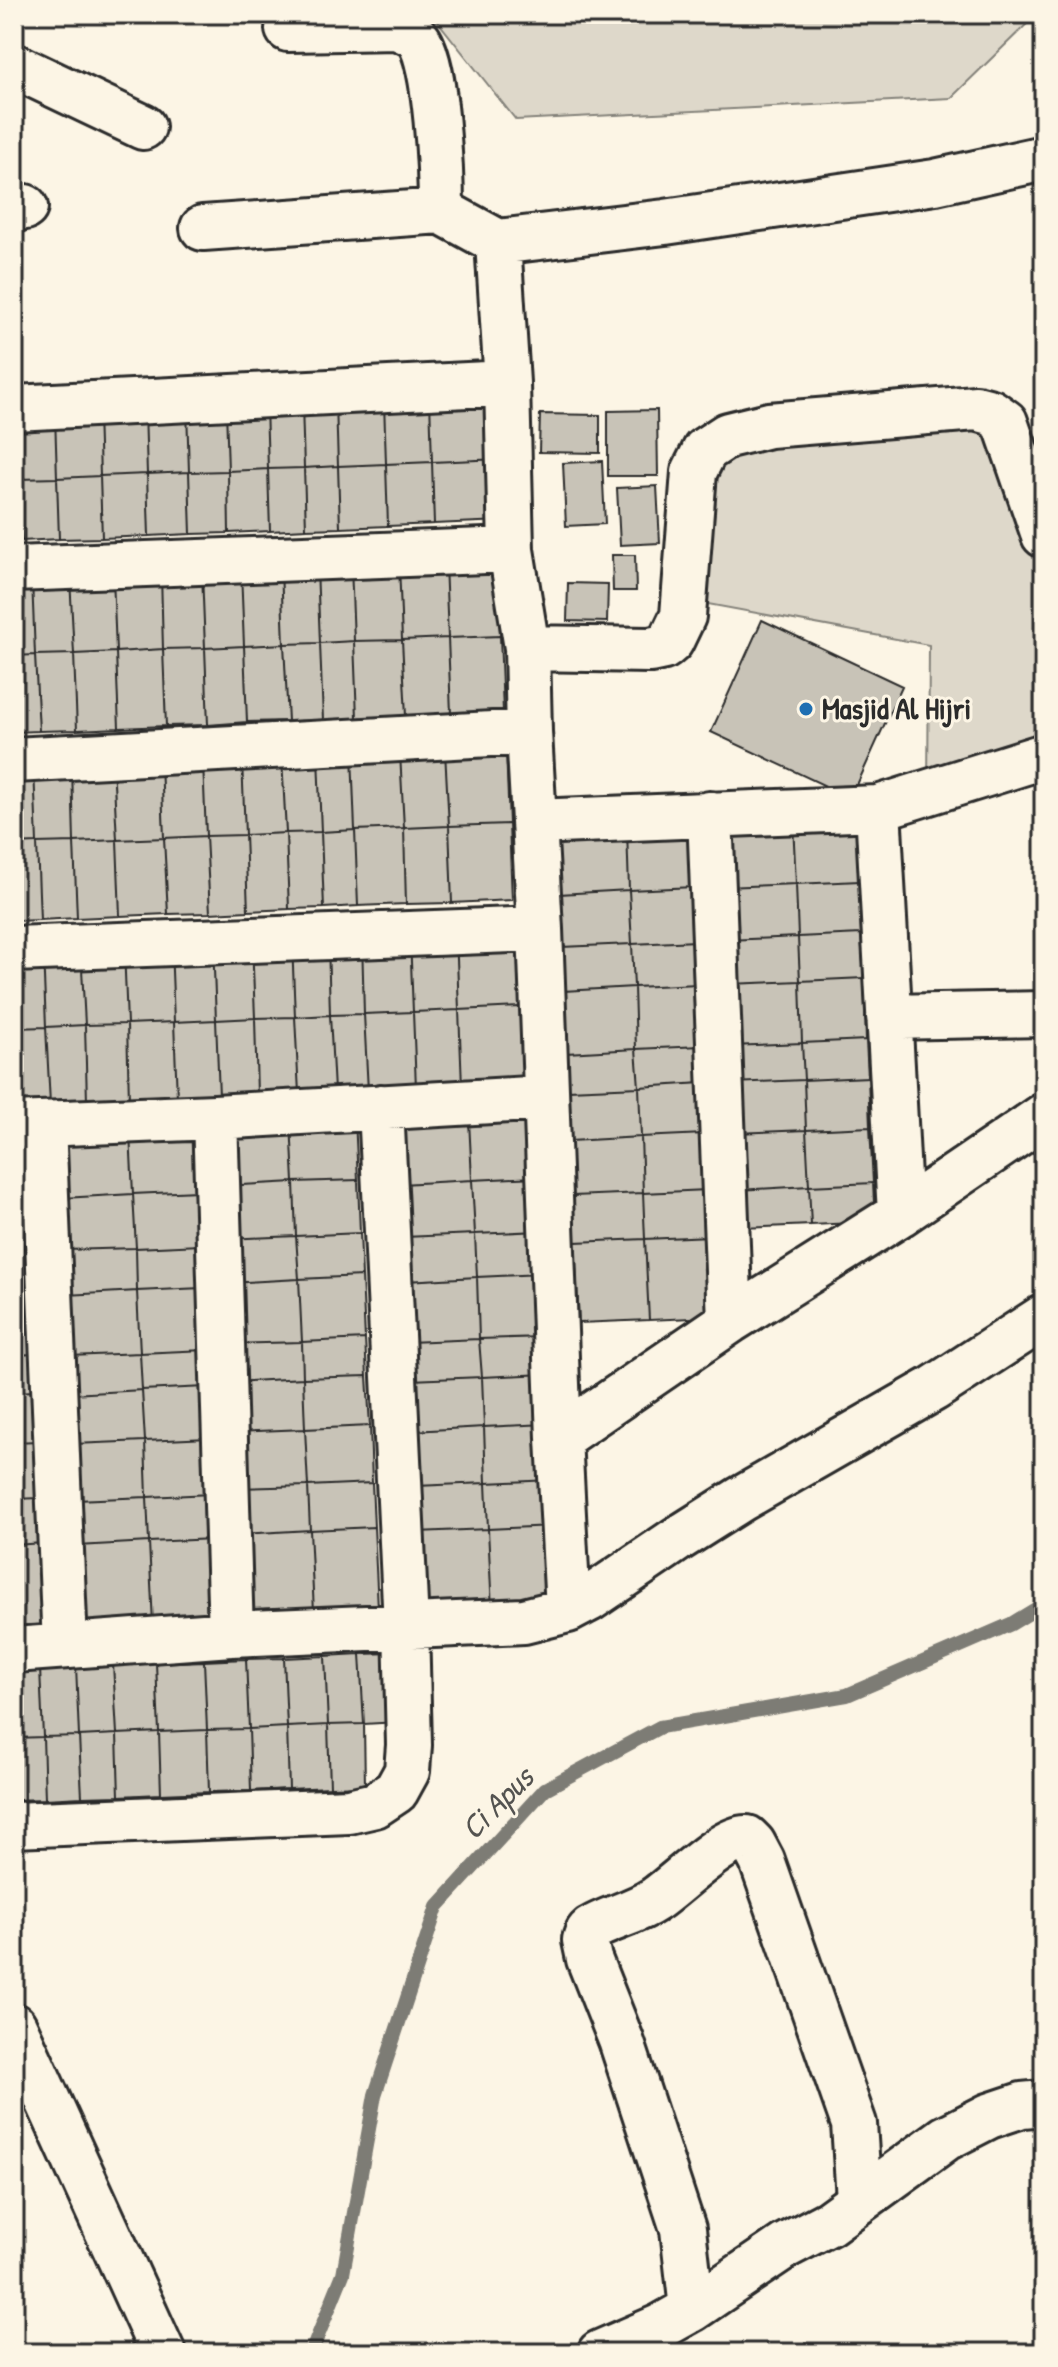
<svg xmlns="http://www.w3.org/2000/svg" width="1058" height="2367" font-family="'Patrick Hand',sans-serif">
<style>
.green{fill:#ded8ca;stroke:#84827a;stroke-width:2}
.lines{fill:none;stroke-linecap:round;stroke-linejoin:round}
.stream{stroke:#7d7b74;stroke-width:14}
.building{fill:#c8c3b7;stroke:#2b2b2b;stroke-width:2}
.street-casing{stroke:#2b2b2b;stroke-width:50}
.street{stroke:#fcf5e5;stroke-width:44}
.poi-dot{fill:#1f6fb2;stroke:#fcf5e5;stroke-width:3}
.labels{text-anchor:middle;stroke-width:6;stroke-linejoin:round;paint-order:stroke}
.poi-label{font-size:30px;font-weight:bold;fill:#2b2b2b;stroke:#fcf5e5;text-anchor:start}
.water-label{font-size:32px;font-style:italic;fill:#545350;stroke:#fcf5e5}
</style>
<rect width="100%" height="100%" fill="#fcf5e5"/>
<filter id="ink" filterUnits="userSpaceOnUse"><feTurbulence type="fractalNoise" baseFrequency=".0125" numOctaves="2"/><feDisplacementMap in="SourceGraphic" scale="16" xChannelSelector="R" yChannelSelector="G"/><feConvolveMatrix kernelMatrix="1 2 1 2 8 2 1 2 1" color-interpolation-filters="sRGB"/></filter>
<g filter="url(#ink)">
<path class="green" d="M432 14H1037L951 98 516 120Z
M975 424 1002 443 1044 576V746L928 793 929 645 697 602 708 482 723 458 759 441Z"/>
<g class="lines">
<path class="stream" d="M311 2353 343 2274 375 2095 437 1907 545 1789 660 1727 847 1695 1011 1624 1044 1604"/>
</g>
<path class="building" d="M498 396 500 459 432 462 430 399Z
M430 399 432 462 386 464 384 401Z
M384 401 386 464 338 466 336 403Z
M336 403 338 466 304 468 302 405Z
M302 405 304 468 268 469 266 406Z
M266 406 268 469 228 471 226 408Z
M226 408 228 471 189 472 187 409Z
M187 409 189 472 147 474 145 411Z
M657 410 658 476H608V411Z
M145 411 147 474 100 476 98 414Z
M98 414 100 476 57 478 55 415Z
M540 414 600 415V453L539 452Z
M55 415 57 478 19 479 17 416Z
M17 416 19 479 14 480V417Z
M500 459 502 521 434 524 432 462Z
M602 461 605 524 566 526 563 463Z
M432 462 434 524 388 526 386 464Z
M386 464 388 526 340 528 338 466Z
M338 466 340 528 306 529 304 468Z
M304 468 306 529 270 531 268 469Z
M268 469 270 531 229 533 228 471Z
M228 471 229 533 191 534 189 472Z
M189 472 191 534 149 536 147 474Z
M147 474 149 536 102 538 100 476Z
M100 476 102 538 59 539 57 478Z
M57 478 59 539 22 541 19 479Z
M19 479 22 541H14V480Z
M657 486 660 543 620 545 617 488Z
M612 555H635L636 591H613Z
M497 560 500 636 448 638 445 563Z
M445 563 448 638 402 640 399 564Z
M399 564 402 640 354 641 351 566Z
M351 566 354 641 320 643 317 568Z
M317 568 320 643 284 644 281 569Z
M281 569 284 644 244 646 241 571Z
M241 571 244 646 205 648 202 573Z
M202 573 205 648 163 649 161 574Z
M161 574 163 649 116 652 113 576Z
M113 576 116 652 74 654 70 578Z
M70 578 74 654 35 655 32 579Z
M32 579 35 655 14 656V580Z
M568 583 608 584 607 622 567 621Z
M762 620 902 686 851 798 711 732Z
M500 636 503 712 451 714 448 638Z
M448 638 451 714 406 716 402 640Z
M402 640 406 716 357 718 354 641Z
M354 641 357 718 323 720 320 643Z
M320 643 323 720 288 721 284 644Z
M284 644 288 721 247 722 244 646Z
M244 646 247 722 208 725 205 648Z
M205 648 208 725 166 726 163 649Z
M163 649 166 726 119 728 116 652Z
M116 652 119 728 77 730 74 654Z
M74 654 77 730 39 731 35 655Z
M35 655 39 731 14 732V656Z
M506 748 509 824 449 826 445 751Z
M445 751 449 826 404 828 400 753Z
M400 753 404 828 355 830 352 754Z
M352 754 355 830 321 832 318 756Z
M318 756 321 832 286 833 282 757Z
M282 757 286 833 245 835 242 759Z
M242 759 245 835 206 836 203 761Z
M203 761 206 836 164 838 161 762Z
M161 762 164 838 117 840 113 764Z
M113 764 117 840 74 842 72 766Z
M72 766 74 842 37 843 34 768Z
M34 768 37 843 14 844V769Z
M856 820 859 881 796 884 793 823Z
M793 823 796 884 725 887 722 826Z
M509 824 512 900 452 903 449 826Z
M449 826 452 903 406 904 404 828Z
M691 827 694 887 629 890 627 829Z
M404 828 406 904 358 906 355 830Z
M627 829 629 890 559 894 556 833Z
M355 830 358 906 324 908 321 832Z
M321 832 324 908 289 909 286 833Z
M286 833 289 909 248 911 245 835Z
M245 835 248 911 210 913 206 836Z
M206 836 210 913 168 914 164 838Z
M164 838 168 914 120 916 117 840Z
M117 840 120 916 77 918 74 842Z
M74 842 77 918 40 920 37 843Z
M37 843 40 920 14 921V844Z
M859 881 861 934 798 937 796 884Z
M796 884 798 937 727 940 725 887Z
M694 887 696 941 632 944 629 890Z
M629 890 632 944 561 947 559 894Z
M517 931 520 1007 459 1010 456 934Z
M456 934 459 1010 413 1012 410 937Z
M861 934 864 978 800 981 798 937Z
M410 937 413 1012 364 1014 362 939Z
M798 937 800 981 729 984 727 940Z
M362 939 364 1014 330 1015 328 940Z
M328 940 330 1015 295 1017 292 942Z
M696 941 698 984 634 987 632 944Z
M292 942 295 1017 255 1018 252 943Z
M252 943 255 1018 216 1020 213 944Z
M213 944 216 1020 174 1022 171 946Z
M632 944 634 987 563 991 561 947Z
M171 946 174 1022 127 1024 124 948Z
M124 948 127 1024 85 1025 81 950Z
M81 950 85 1025 46 1027 43 952Z
M43 952 46 1027 14 1028V953Z
M864 978 866 1040 802 1043 800 981Z
M800 981 802 1043 732 1046 729 984Z
M698 984 701 1046 636 1049 634 987Z
M634 987 636 1049 566 1053 563 991Z
M520 1007 523 1083 462 1086 459 1010Z
M459 1010 462 1086 416 1088 413 1012Z
M413 1012 416 1088 368 1091 364 1014Z
M364 1014 368 1091H334L330 1015Z
M330 1015 334 1091 299 1093 295 1017Z
M295 1017 299 1093 257 1095 255 1018Z
M255 1018 257 1095 219 1096 216 1020Z
M216 1020 219 1096 177 1098 174 1022Z
M174 1022 177 1098 129 1100 127 1024Z
M127 1024 129 1100 87 1102 85 1025Z
M85 1025 87 1102 50 1104 46 1027Z
M46 1027 50 1104 14 1105V1028Z
M866 1040 868 1077 804 1080 802 1043Z
M802 1043 804 1080 733 1083 732 1046Z
M701 1046 702 1083 639 1087 636 1049Z
M636 1049 639 1087 568 1090 566 1053Z
M868 1077 870 1127 806 1130 804 1080Z
M804 1080 806 1130 736 1133 733 1083Z
M702 1083 704 1134 641 1137 639 1087Z
M639 1087 641 1137 570 1141 568 1090Z
M534 1117 536 1177 472 1180 469 1120Z
M355 1119 358 1180 294 1182 291 1122Z
M469 1120 472 1180 401 1184 399 1123Z
M291 1122 294 1182 223 1186 221 1125Z
M870 1127 873 1183 809 1186 806 1130Z
M195 1130 197 1191 133 1194 130 1133Z
M806 1130 809 1186 738 1190 736 1133Z
M130 1133 133 1194 63 1198 60 1137Z
M14 1134H24L27 1195H14Z
M704 1134 707 1190 643 1193 641 1137Z
M641 1137 643 1193 573 1196 570 1141Z
M536 1177 539 1231 475 1234 472 1180Z
M358 1180 360 1233 296 1236 294 1182Z
M472 1180 475 1234 404 1237 401 1184Z
M294 1182 296 1236 226 1239 223 1186Z
M873 1183 875 1222 811 1225 809 1186Z
M809 1186 811 1225 741 1228 738 1190Z
M707 1190 710 1236 645 1239 643 1193Z
M197 1191 200 1245 136 1248 133 1194Z
M643 1193 645 1239 575 1242 573 1196Z
M133 1194 136 1248 65 1250 63 1198Z
M14 1195H27L29 1248 14 1249Z
M539 1231 541 1274 477 1277 475 1234Z
M360 1233 362 1276 299 1279 296 1236Z
M475 1234 477 1277 406 1281 404 1237Z
M296 1236 299 1279 228 1283 226 1239Z
M710 1236 713 1317 649 1320 645 1239Z
M645 1239 649 1320 579 1323 575 1242Z
M200 1245 202 1288 137 1291 136 1248Z
M29 1248 31 1292H14V1249Z
M136 1248 137 1291 67 1295 65 1250Z
M541 1274 543 1337 479 1339 477 1277Z
M362 1276 365 1339 302 1342 299 1279Z
M477 1277 479 1339 409 1342 406 1281Z
M299 1279 302 1342 231 1344 228 1283Z
M202 1288 205 1350 140 1353 137 1291Z
M137 1291 140 1353 70 1356 67 1295Z
M14 1292H31L34 1354 14 1355Z
M543 1337 545 1374 482 1377 479 1339Z
M365 1339 367 1376 303 1378 302 1342Z
M479 1339 482 1377 411 1380 409 1342Z
M302 1342 303 1378 232 1382 231 1344Z
M205 1350 206 1387 142 1390 140 1353Z
M140 1353 142 1390 72 1394 70 1356Z
M34 1354 35 1391 14 1392V1355Z
M545 1374 547 1424 484 1427 482 1377Z
M367 1376 370 1426 305 1429 303 1378Z
M482 1377 484 1427 413 1431 411 1380Z
M303 1378 305 1429 235 1432 232 1382Z
M206 1387 208 1438 145 1441 142 1390Z
M142 1390 145 1441 74 1444 72 1394Z
M35 1391 38 1441 14 1442V1392Z
M547 1424 550 1480 486 1483 484 1427Z
M370 1426 372 1483 308 1486 305 1429Z
M484 1427 486 1483 416 1486 413 1431Z
M305 1429 308 1486 237 1488 235 1432Z
M208 1438 211 1494 147 1497 145 1441Z
M38 1441 40 1498 14 1499V1442Z
M145 1441 147 1497 76 1500 74 1444Z
M550 1480 552 1526 488 1529 486 1483Z
M372 1483 374 1527 310 1530 308 1486Z
M486 1483 488 1529 417 1532 416 1486Z
M308 1486 310 1530 239 1534 237 1488Z
M211 1494 213 1539 149 1542 147 1497Z
M147 1497 149 1542 78 1546 76 1500Z
M40 1498 43 1543 14 1545V1499Z
M552 1526 556 1607 492 1610 488 1529Z
M374 1527 378 1608 314 1612 310 1530Z
M488 1529 492 1610 422 1613 417 1532Z
M310 1530 314 1612 243 1615 239 1534Z
M213 1539 216 1621 153 1624 149 1542Z
M149 1542 153 1624 82 1627 78 1546Z
M43 1543 46 1624 14 1626V1545Z
M394 1653 398 1722 364 1724 360 1654Z
M360 1654 364 1724 328 1725 325 1656Z
M325 1656 328 1725 287 1727 284 1658Z
M284 1658 287 1727 249 1729 246 1659Z
M246 1659 249 1729 207 1730 204 1661Z
M204 1661 207 1730 159 1732 156 1663Z
M156 1663 159 1732 117 1734 113 1664Z
M113 1664 117 1734 79 1736 76 1666Z
M76 1666 79 1736 43 1737 40 1668Z
M40 1668 43 1737 14 1738V1669Z
M364 1724 365 1786 330 1787 328 1725Z
M328 1725 330 1787 289 1789 287 1727Z
M287 1727 289 1789 251 1791 249 1729Z
M249 1729 251 1791 209 1792 207 1730Z
M207 1730 209 1792 161 1794 159 1732Z
M159 1732 161 1794 119 1796 117 1734Z
M117 1734 119 1796 82 1797 79 1736Z
M79 1736 82 1797 45 1799 43 1737Z
M43 1737 45 1799 14 1800V1738Z"/>
<g class="lines">
<g class="street-casing">
<path id="street" d="M380 14C385 18 389 23 395 26 402 30 411 32 417 38 437 60 441 178 441 211
M288 29 398 27
M14 68H19L143 127
M14 208 25 207
M203 228 441 211 498 242 665 222 935 182 1044 158
M14 408 507 383
M14 569 511 550
M527 648 650 650 664 647 671 641 683 616 694 472 705 450 728 435 769 425 976 408 991 412 1005 422 1044 535
M14 760 529 732
M878 808 900 1214
M710 814 730 1321
M534 822 878 808 1044 756
M14 949 540 929
M889 1017 1044 1014
M215 1117 231 1634
M43 1124 65 1646
M14 1125 215 1117 546 1098
M559 1438 730 1321 900 1214 1044 1116
M568 1610 589 1599 676 1540 741 1499 933 1389 1044 1317
M14 1650 231 1634 524 1621 568 1610 559 1438 540 929 529 732 527 648 511 550 507 383 498 242
M14 1825 349 1811 375 1805 396 1791 407 1771 409 1745 406 1625 381 1107
M14 2026 163 2353
M692 2309 683 2229 621 2040 589 1959 585 1940C587 1934 586 1933 591 1929 609 1918 635 1913 654 1900 674 1887 726 1835 747 1838L753 1844 762 1861 854 2124 859 2199
M600 2353 660 2327 692 2309 785 2246 829 2223 946 2138 989 2116 1022 2105 1044 2103"/>
</g>
<use href="#street" class="street"/>
</g>
</g>
<circle class="poi-dot" cx="806" cy="709" r="8"/>
<g class="labels">
<g class="poi-label">
<text x="822" y="719">Masjid Al Hijri</text>
</g>
<g class="water-label">
<text transform="translate(497 1803) rotate(-45)" y="11">Ci Apus</text>
</g>
</g>
<rect width="1058" height="2367" fill="none" stroke="#fcf5e5" stroke-width="48"/>
<rect x="24" y="24" width="1010" height="2319" fill="none" stroke="#2b2b2b" stroke-width="3" filter="url(#ink)"/>
</svg>
